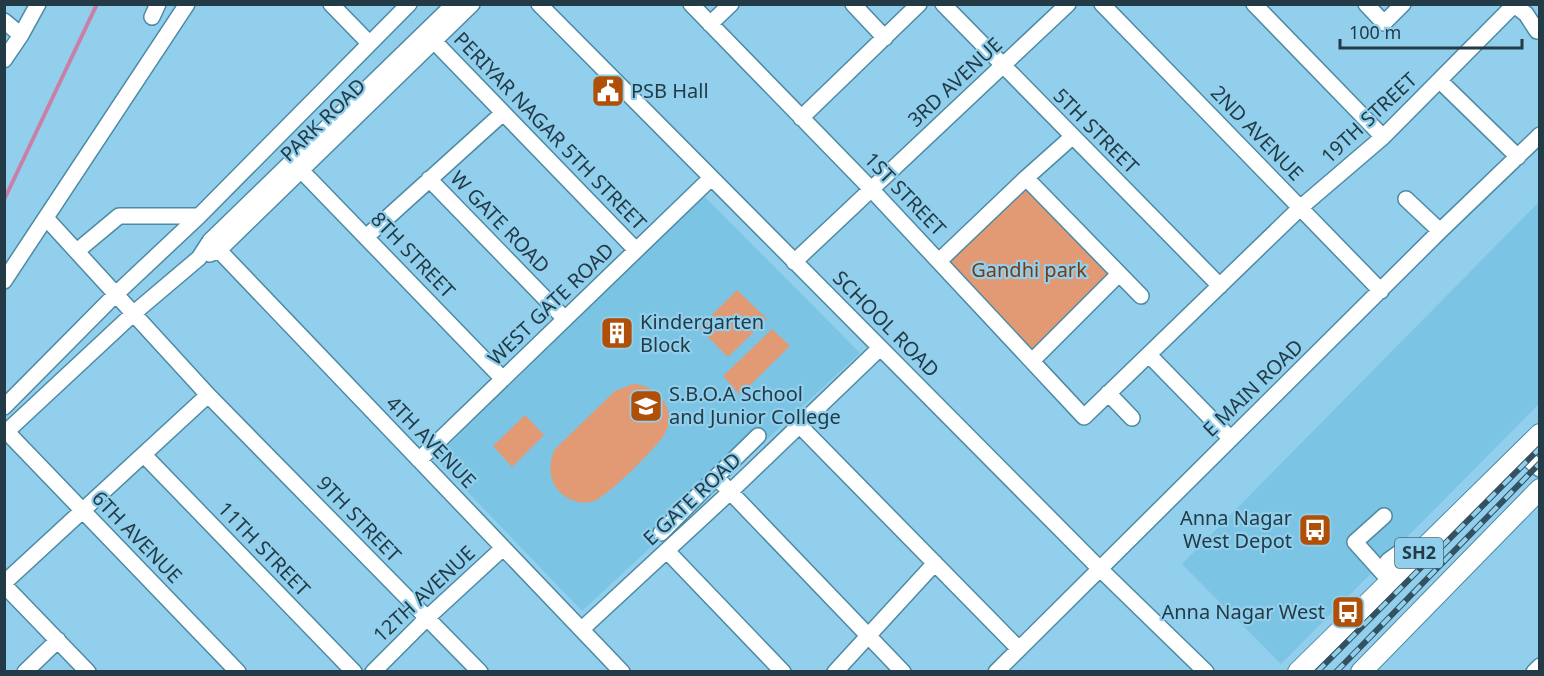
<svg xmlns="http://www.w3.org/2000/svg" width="1544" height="676" font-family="'Noto Sans',sans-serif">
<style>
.built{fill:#7cc4e4}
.green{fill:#e29a74}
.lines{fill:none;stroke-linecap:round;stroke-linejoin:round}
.stream{stroke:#ca80a6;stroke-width:4}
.minor-casing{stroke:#4d8aa4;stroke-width:18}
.major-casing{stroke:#4d8aa4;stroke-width:22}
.minor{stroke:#fff;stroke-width:15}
.major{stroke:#fff;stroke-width:20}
.rail-casing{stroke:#335160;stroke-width:6}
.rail{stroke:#91cfec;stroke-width:4;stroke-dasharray:11;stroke-linecap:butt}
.labels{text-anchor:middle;stroke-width:4.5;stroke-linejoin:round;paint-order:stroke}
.shield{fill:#91cfec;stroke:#436778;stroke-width:1.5}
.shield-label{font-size:18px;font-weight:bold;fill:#223b47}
.street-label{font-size:20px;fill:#223b47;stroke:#91cfec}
.poi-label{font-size:20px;fill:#223b47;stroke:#91cfec;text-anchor:start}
.park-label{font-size:20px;fill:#7c390f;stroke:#91cfec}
</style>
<rect width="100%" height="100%" fill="#91cfec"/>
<path class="built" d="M704 196 860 353 582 611 435 458Z
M1539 202V404L1281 664 1182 564Z"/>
<path class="green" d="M1023 185 1110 275 1030 352 945 260Z
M737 290 767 319 728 357 699 328Z
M772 329 790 346 740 395 723 376Z
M633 384C658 385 679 410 664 435 656 448 607 497 594 501 581 506 565 499 557 489 548 477 549 461 555 449L615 391Z
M525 415 544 435 512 467 493 446Z"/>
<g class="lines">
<path class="stream" d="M4 200 97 4"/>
<g class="minor-casing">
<path id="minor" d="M331 4 369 43
M539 4 1099 568 1206 672
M691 4 872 190 1084 417 1300 208 1383 137 1514 5
M853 4 885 38
M943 4 1220 286
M1102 4 1381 291
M1254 4 1383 137
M1366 4 1384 23 1403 4
M1513 4 1526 14 1537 31
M152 17 158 4
M4 21 21 35
M710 24 731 4
M428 35 636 250
M4 60 21 35 38 4
M1440 81 1518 157
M801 118 919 4
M294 163 503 379
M1026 178 1141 296
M429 179 565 319
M1406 199 1440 231
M46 218 208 395 480 672
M366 237 503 113
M210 241 622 672
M77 251 119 216H199
M210 254 219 250 472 4
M939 261 1026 178 1072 137
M794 262 1068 4
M4 281 187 4
M1149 355 1231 439
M1032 361 1119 274
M1108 393 1132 418
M4 407 116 294 199 216 409 4
M800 426 1019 649
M7 432 238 672
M4 434 134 313 199 258 210 241 454 4
M758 436 716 477 903 672
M1521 453 1540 469
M144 455 354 672
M419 460 711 178
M1384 516 1355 542 1390 581
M661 533 716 477
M667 551 783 672
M1393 578 1385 565 1389 560 1403 550 1414 557
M4 583 208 395
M4 585 88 672
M582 629 730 492 880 348
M25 672 58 640
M373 672 427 618 503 548
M835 672 935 563
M996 672 1440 231 1540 135
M1534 672 1540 666"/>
</g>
<g class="major-casing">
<path id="major" d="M1298 672 1540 434
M1361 672 1540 489"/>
</g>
<use href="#minor" class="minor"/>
<use href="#major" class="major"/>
<g class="rail-casing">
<path id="rail" d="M1317 672 1540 448
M1336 672 1540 463"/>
</g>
<use href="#rail" class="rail"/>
</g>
<defs>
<g id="civic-square" transform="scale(1.725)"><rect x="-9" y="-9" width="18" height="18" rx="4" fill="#af4f08" stroke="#91cfec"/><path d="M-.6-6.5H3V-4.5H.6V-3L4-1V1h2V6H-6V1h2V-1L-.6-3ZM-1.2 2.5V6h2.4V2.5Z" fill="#fff"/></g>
<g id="building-square" transform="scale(1.725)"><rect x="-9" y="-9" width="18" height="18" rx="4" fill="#af4f08" stroke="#91cfec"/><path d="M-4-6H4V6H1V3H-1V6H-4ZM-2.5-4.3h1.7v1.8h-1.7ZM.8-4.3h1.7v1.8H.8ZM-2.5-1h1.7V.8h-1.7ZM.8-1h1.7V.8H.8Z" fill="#fff"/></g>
<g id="school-square" transform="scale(1.725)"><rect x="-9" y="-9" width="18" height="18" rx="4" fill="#af4f08" stroke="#91cfec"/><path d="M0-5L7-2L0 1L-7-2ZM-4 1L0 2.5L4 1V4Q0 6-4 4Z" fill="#fff"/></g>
<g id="bus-square" transform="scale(1.725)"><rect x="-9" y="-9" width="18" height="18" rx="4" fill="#af4f08" stroke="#91cfec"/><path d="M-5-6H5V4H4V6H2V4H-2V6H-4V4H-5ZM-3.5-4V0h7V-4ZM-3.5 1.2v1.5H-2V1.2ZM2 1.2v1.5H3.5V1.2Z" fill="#fff"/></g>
</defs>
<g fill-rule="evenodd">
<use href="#civic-square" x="608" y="91"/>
<use href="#building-square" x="617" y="333"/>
<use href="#school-square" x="646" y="406"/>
<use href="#bus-square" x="1315" y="530"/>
<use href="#bus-square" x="1348" y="612"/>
</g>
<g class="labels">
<rect class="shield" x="1395" y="538" width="48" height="30" rx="4.5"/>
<g class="shield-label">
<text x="1419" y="559">SH2</text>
</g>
<g class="street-label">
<text transform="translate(955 82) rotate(-43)" y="7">3RD AVENUE</text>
<text transform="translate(1369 118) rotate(-43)" y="7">19TH STREET</text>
<text transform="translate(323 120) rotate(-44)" y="7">PARK ROAD</text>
<text transform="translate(550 131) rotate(46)" y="7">PERIYAR NAGAR 5TH STREET</text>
<text transform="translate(1096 131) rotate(45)" y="7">5TH STREET</text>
<text transform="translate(1257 133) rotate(46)" y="7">2ND AVENUE</text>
<text transform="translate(905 194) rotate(46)" y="7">1ST STREET</text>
<text transform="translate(500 222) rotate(46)" y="7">W GATE ROAD</text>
<text transform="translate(413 255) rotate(46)" y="7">8TH STREET</text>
<text transform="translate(551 304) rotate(-44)" y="7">WEST GATE ROAD</text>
<text transform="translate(886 324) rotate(45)" y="7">SCHOOL ROAD</text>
<text transform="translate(1253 388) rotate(-44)" y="7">E MAIN ROAD</text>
<text transform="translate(431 442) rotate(46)" y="7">4TH AVENUE</text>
<text transform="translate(692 499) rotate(-43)" y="7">E GATE ROAD</text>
<text transform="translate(359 519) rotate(46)" y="7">9TH STREET</text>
<text transform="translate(137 537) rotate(46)" y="7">6TH AVENUE</text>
<text transform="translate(264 549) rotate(46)" y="7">11TH STREET</text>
<text transform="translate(424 594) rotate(-43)" y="7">12TH AVENUE</text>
</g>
<g class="poi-label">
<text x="631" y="98">PSB Hall</text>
<text x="640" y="329">Kindergarten<tspan x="640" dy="23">Block</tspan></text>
<text x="669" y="401">S.B.O.A School<tspan x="669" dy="23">and Junior College</tspan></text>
<text x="1292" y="525" text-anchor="end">Anna Nagar<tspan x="1292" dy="23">West Depot</tspan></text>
<text x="1325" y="619" text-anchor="end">Anna Nagar West</text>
</g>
<g class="park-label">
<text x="1029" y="277">Gandhi park</text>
</g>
</g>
<rect width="1544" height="676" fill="none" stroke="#223b47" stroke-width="12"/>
<path d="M1340 39v9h182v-9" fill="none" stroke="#223b47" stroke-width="3"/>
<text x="1349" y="39" font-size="18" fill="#223b47" stroke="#91cfec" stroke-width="4.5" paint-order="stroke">100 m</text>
</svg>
